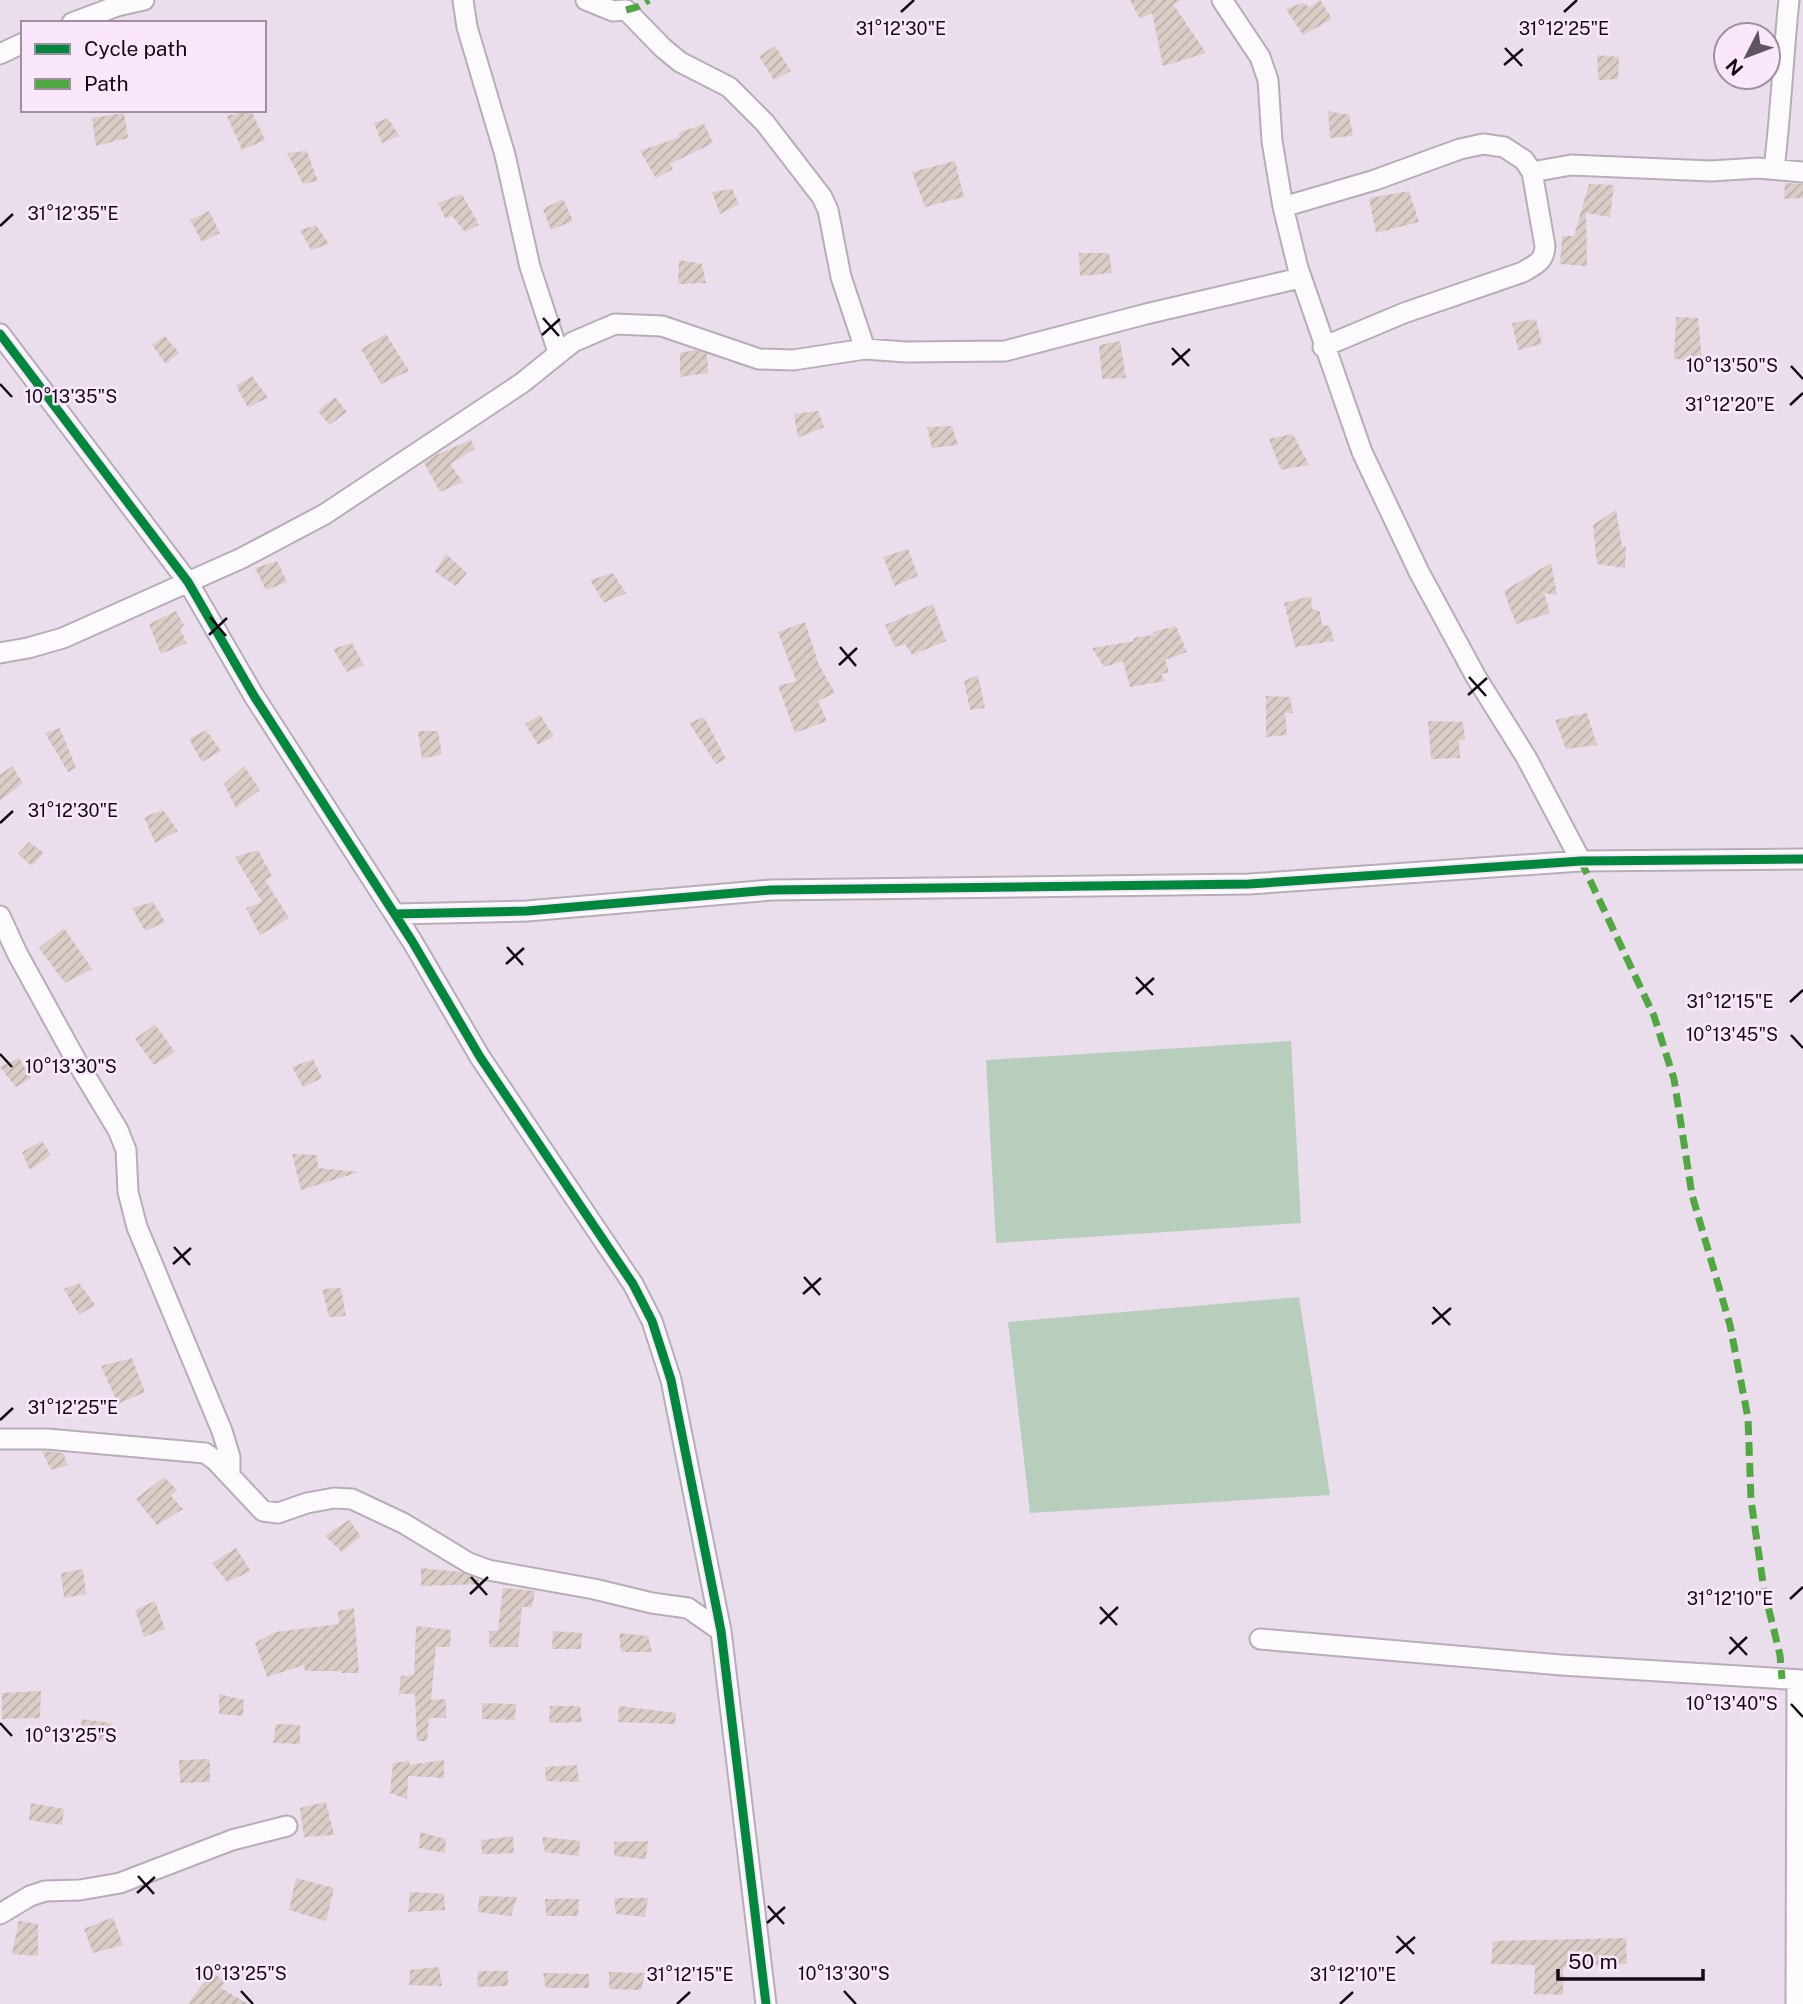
<svg xmlns="http://www.w3.org/2000/svg" width="1803" height="2004" font-family="'Public Sans',sans-serif">
<style>
.pitch{fill:#b8cebc}
.building{fill:url(#building-hatch)}
.lines{fill:none;stroke-linecap:round;stroke-linejoin:round}
.street-casing{stroke:#b7adb8;stroke-width:23}
.street{stroke:#fcfafc;stroke-width:19}
.quiet{stroke:#51a842;stroke-width:7;stroke-dasharray:14 7;stroke-linecap:butt}
.cycleway-casing{stroke:#fbe7fc;stroke-width:13}
.cycleway{stroke:#00873e;stroke-width:9}
.ticks{fill:none;stroke:#130b14;stroke-width:2.5}
.ticks-label{font-size:18px;text-anchor:middle;fill:#130b14;stroke:#fbe7fc;stroke-width:5;stroke-linejoin:round;paint-order:stroke}
</style>
<defs>
<pattern id="building-hatch" width="6" height="6" patternUnits="userSpaceOnUse" patternTransform="scale(1.75)"><rect width="6" height="6" fill="#dbccc7"/><path d="M-1 1l2-2M0 6l6-6M5 7l2-2" fill="none" stroke="#bbaeaa"/></pattern>
</defs>
<rect width="100%" height="100%" fill="#ebdeec"/>
<path class="pitch" d="M1291 1041 1301 1223 996 1243 986 1060Z
M1299 1297 1330 1495 1030 1513 1008 1322Z"/>
<path class="building" d="M1130 0H1181L1173 4 1206 53 1163 66 1152 13 1140 19Z
M1320 0 1332 19 1303 35 1286 9 1302 3 1310 7Z
M775 46 791 71 774 80 759 56Z
M1597 55 1619 57 1618 79 1598 80Z
M251 110 265 140 242 150 227 116Z
M1328 111 1349 115 1353 136 1330 138Z
M124 113 128 138 96 146 92 118Z
M388 118 399 136 382 143 374 123Z
M704 124 713 143 670 164 673 169 656 178 640 151 680 137 678 133Z
M307 151 318 181 303 184 287 153Z
M955 161 964 197 925 207 912 172Z
M1785 183 1803 184V198L1784 199Z
M1589 184 1614 185 1610 217 1586 213 1587 266 1560 264 1562 236H1574Z
M732 189 739 204 720 214 712 192Z
M1409 191 1419 222 1376 233 1369 198Z
M462 194 479 225 465 232 452 216 445 218 438 203Z
M563 199 573 221 551 230 543 209Z
M209 211 220 233 202 242 190 220Z
M316 225 329 244 311 250 300 230Z
M1079 253H1109L1112 273 1080 276Z
M679 260 702 264 706 283 678 284Z
M1676 317 1698 318 1702 361 1674 359Z
M1536 319 1542 344 1518 350 1512 323Z
M386 334 409 371 381 384 361 349Z
M165 336 179 353 166 364 152 345Z
M1120 341 1126 378 1102 379 1099 345Z
M696 350 707 354 708 373 680 377V353Z
M252 376 268 398 248 407 236 386Z
M335 397 347 412 329 425 318 411Z
M818 411 824 427 798 438 794 414Z
M952 426 958 445 932 448 927 427Z
M1293 434 1309 465 1281 470 1269 439Z
M471 440 475 449 450 464 463 482 440 492 424 463 436 455Z
M1616 510 1622 546 1626 547 1625 568 1597 564 1593 525Z
M908 549 918 576 895 586 883 557Z
M446 554 467 573 456 586 435 572Z
M277 561 287 582 266 590 255 568Z
M1551 563 1557 595 1544 593 1550 613 1516 624 1504 591Z
M613 573 626 593 604 603 590 580Z
M1311 596 1312 609 1320 611 1322 625 1330 626 1334 641 1295 647 1284 603Z
M933 604 946 641 912 655 905 644 895 647 885 625Z
M176 611 184 625 180 629 187 643 161 654 149 624Z
M805 622 819 665 835 693 818 701 827 721 795 733 778 686 796 681 778 632Z
M1176 626 1187 652 1165 660 1169 673 1161 674 1165 681 1130 687 1123 661 1104 667 1092 648 1134 641 1133 638 1153 635V632Z
M352 643 364 665 347 672 333 649Z
M978 675 985 708 970 710 964 681Z
M1266 696 1290 697 1293 713H1285L1287 735 1266 737Z
M1587 713 1597 745 1566 749 1555 720Z
M540 715 554 736 538 745 525 724Z
M704 717 726 759 716 764 689 723Z
M1428 721 1463 722 1465 740H1459L1460 758 1431 759Z
M60 728 76 768 68 772 45 733Z
M206 730 221 751 202 762 189 739Z
M418 731H438L442 754 422 759Z
M12 766 23 783 0 801V775Z
M244 766 260 790 236 808 224 784Z
M163 810 178 831 155 843 144 817Z
M29 842 44 853 32 866 18 854Z
M258 850 272 876 265 880 289 918 260 935 246 908 262 902 235 857Z
M153 902 165 922 145 931 132 908Z
M64 928 92 969 65 983 39 948Z
M155 1024 175 1052 154 1065 135 1039Z
M19 1058 31 1078 16 1087 0 1067Z
M313 1059 322 1078 303 1087 292 1067Z
M42 1141 51 1155 30 1170 22 1152Z
M292 1154 317 1155 318 1168 359 1172 301 1190Z
M79 1283 95 1305 79 1315 64 1289Z
M341 1288 346 1316 329 1317 322 1289Z
M132 1358 145 1392 118 1404 101 1366Z
M42 1451 63 1453 68 1465 51 1470Z
M164 1477 177 1490 171 1496 183 1509 157 1525 136 1499Z
M349 1520 361 1536 342 1552 325 1536Z
M236 1548 251 1571 227 1582 212 1563Z
M421 1568 461 1572 479 1580V1584L421 1586Z
M83 1569 86 1594 64 1598 61 1573Z
M503 1588 535 1591 532 1607H522L518 1647H489V1631L498 1630Z
M155 1601 165 1629 144 1637 135 1610Z
M354 1608 359 1673H341V1671H305L304 1665 267 1677 255 1643 275 1632 339 1624 338 1611Z
M416 1626 451 1630 450 1647H436L431 1700 446 1699V1718H429L427 1741H417L415 1694H399L401 1676 414 1675Z
M553 1631 582 1633 581 1649H552Z
M619 1633 648 1636 652 1652H621Z
M41 1691 40 1718 2 1719V1693Z
M219 1694 244 1700 243 1716 219 1714Z
M482 1703 516 1704 515 1720 482 1719Z
M550 1706H580L582 1722 549 1723Z
M619 1706 676 1713 675 1724 618 1722Z
M81 1719 111 1723 113 1740 83 1741Z
M276 1724 300 1725V1744L273 1743Z
M210 1759V1782L180 1783 179 1760Z
M444 1760V1778L408 1776 407 1799 390 1793 393 1763 410 1761 409 1765Z
M577 1765 579 1782 546 1781 545 1767Z
M326 1802 334 1835 304 1837 300 1808Z
M31 1803 64 1809 62 1825 29 1820Z
M420 1832 446 1839 445 1853 419 1848Z
M513 1836 514 1853 482 1854 481 1840Z
M542 1837 580 1841 579 1856 545 1852Z
M648 1841 646 1859 614 1856V1842Z
M296 1878 334 1888 326 1921 289 1910Z
M410 1892 444 1894 445 1910 408 1912Z
M479 1896 517 1897 511 1916 478 1912Z
M614 1898H648L645 1917 616 1914Z
M545 1899H579L578 1916H546Z
M113 1917 123 1945 93 1953 84 1929Z
M19 1921 38 1924V1956L12 1954Z
M1626 1938 1627 1964 1563 1967V1995L1534 1994 1535 1965 1491 1964 1493 1941Z
M439 1967 442 1986 409 1985 410 1970Z
M478 1971H508V1986L477 1987Z
M211 1972 225 1981 221 1988 248 2004H188Z
M609 1972 645 1973 641 1990 609 1989Z
M543 1973 589 1974V1988H546Z"/>
<g class="lines">
<g class="street-casing">
<path id="street" d="M463 0 467 27 505 155 530 267 558 352
M586 0 613 11 626 10 663 48 680 62 729 87 765 123 822 197 828 210 841 277 865 349
M1222 0 1260 57 1268 80 1272 141 1283 207 1298 268 1362 452 1419 572 1476 677 1526 757 1581 861
M72 23 117 6 144 0
M0 54 23 43
M1774 169C1781 113 1783 56 1789 0
M1532 172 1571 165 1711 171 1758 168 1803 172
M1283 207 1375 180 1460 149 1483 144 1504 147 1524 160 1532 172 1545 246C1544 262 1536 264 1523 272L1404 313 1323 347
M0 334 188 582 254 696 412 941 480 1057 633 1284 652 1321 671 1380 721 1631 766 2004
M0 653 28 648 63 638 242 558 325 514 522 383 573 342 615 324 662 326 759 359 793 360 865 349 906 352 1005 351 1146 314 1300 278
M395 914 527 911 771 890 1249 884 1581 861 1803 859
M0 916 17 953 77 1062 118 1130 126 1150 128 1192 137 1227 222 1431 230 1457V1476
M0 1439H47L205 1453 215 1460 263 1511 278 1513 307 1503 334 1498 352 1499 403 1523 469 1563 488 1570 594 1589 652 1603 688 1608 721 1631
M1260 1639 1561 1665 1803 1680
M0 1914 30 1896 45 1891 80 1890 120 1883 232 1840 287 1826
M1796 2004 1797 1680"/>
</g>
<use href="#street" class="street"/>
<path class="quiet" d="M626 10 637 7 649 0
M1581 861 1654 1016 1674 1079 1692 1195 1730 1325 1748 1418 1751 1500 1764 1590 1780 1655 1782 1679"/>
<g class="cycleway-casing">
<path id="cycleway" d="M0 334 188 582 254 696 412 941 480 1057 633 1284 652 1321 671 1380 721 1631 766 2004
M395 914 527 911 771 890 1249 884 1581 861 1803 859"/>
</g>
<use href="#cycleway" class="cycleway"/>
</g>
<path class="ticks" d="M901 12 914 0M1564 12 1577 0M1505 48 1522 66M1504 65 1523 49M0 226 13 214M543 318 559 336M542 335 560 319M1172 348 1189 366M1172 365 1190 349M1791 366 1803 379M0 384 12 397M1790 405 1803 393M210 617 226 636M209 635 227 618M840 647 856 666M839 665 857 648M1469 677 1486 696M1468 695 1487 678M0 823 13 811M507 947 523 965M506 964 524 948M1136 977 1153 995M1136 994 1154 978M1790 1002 1803 990M1791 1035 1803 1048M0 1054 12 1067M174 1247 190 1265M173 1264 191 1248M804 1277 820 1295M803 1294 821 1278M1433 1307 1450 1325M1432 1324 1451 1308M0 1420 13 1408M471 1577 487 1595M470 1594 488 1577M1790 1599 1803 1587M1100 1607 1117 1625M1100 1624 1118 1607M1730 1637 1747 1655M1729 1654 1747 1637M1791 1704 1803 1717M0 1723 12 1736M138 1876 154 1894M137 1893 155 1877M768 1906 784 1924M767 1923 785 1907M1397 1936 1414 1954M1396 1953 1415 1937M241 1991 253 2004M844 1991 856 2004M677 2004 690 1992M1340 2004 1353 1992"/>
<g class="ticks-label">
<text x="901" y="35">31°12'30"E</text>
<text x="1564" y="35">31°12'25"E</text>
<text x="73" y="220">31°12'35"E</text>
<text x="1732" y="372">10°13'50"S</text>
<text x="71" y="403">10°13'35"S</text>
<text x="1730" y="411">31°12'20"E</text>
<text x="73" y="817">31°12'30"E</text>
<text x="1730" y="1008">31°12'15"E</text>
<text x="1732" y="1041">10°13'45"S</text>
<text x="71" y="1073">10°13'30"S</text>
<text x="73" y="1414">31°12'25"E</text>
<text x="1730" y="1605">31°12'10"E</text>
<text x="1732" y="1710">10°13'40"S</text>
<text x="71" y="1742">10°13'25"S</text>
<text x="241" y="1980">10°13'25"S</text>
<text x="844" y="1980">10°13'30"S</text>
<text x="690" y="1981">31°12'15"E</text>
<text x="1353" y="1981">31°12'10"E</text>
</g>
<rect x="21" y="21" width="245" height="91" fill="#fbe7fc" stroke="#9e8f9f" stroke-width="2"/>
<rect x="35" y="44" width="35" height="10" fill="#00873e" stroke="#9e8f9f" stroke-width="2"/>
<text x="84" y="56" font-size="21" fill="#130b14">Cycle path</text>
<rect x="35" y="79" width="35" height="10" fill="#51a842" stroke="#9e8f9f" stroke-width="2"/>
<text x="84" y="91" font-size="21" fill="#130b14">Path</text>
<g transform="translate(1747 56) rotate(228)"><circle r="33" fill="#fbe7fc" stroke="#9e8f9f" stroke-width="2"/>
<path d="M0-5L12 26L0 18L-12 26Z" fill="#5f5560"/>
<text y="-10" font-size="19" font-weight="bold" text-anchor="middle" fill="#130b14">N</text>
</g>
<path d="M1558 1969v10h145v-10" fill="none" stroke="#130b14" stroke-width="3.5"/>
<text x="1568" y="1969" font-size="21" fill="#130b14" stroke="#fbe7fc" stroke-width="5" paint-order="stroke">50 m</text>
</svg>
